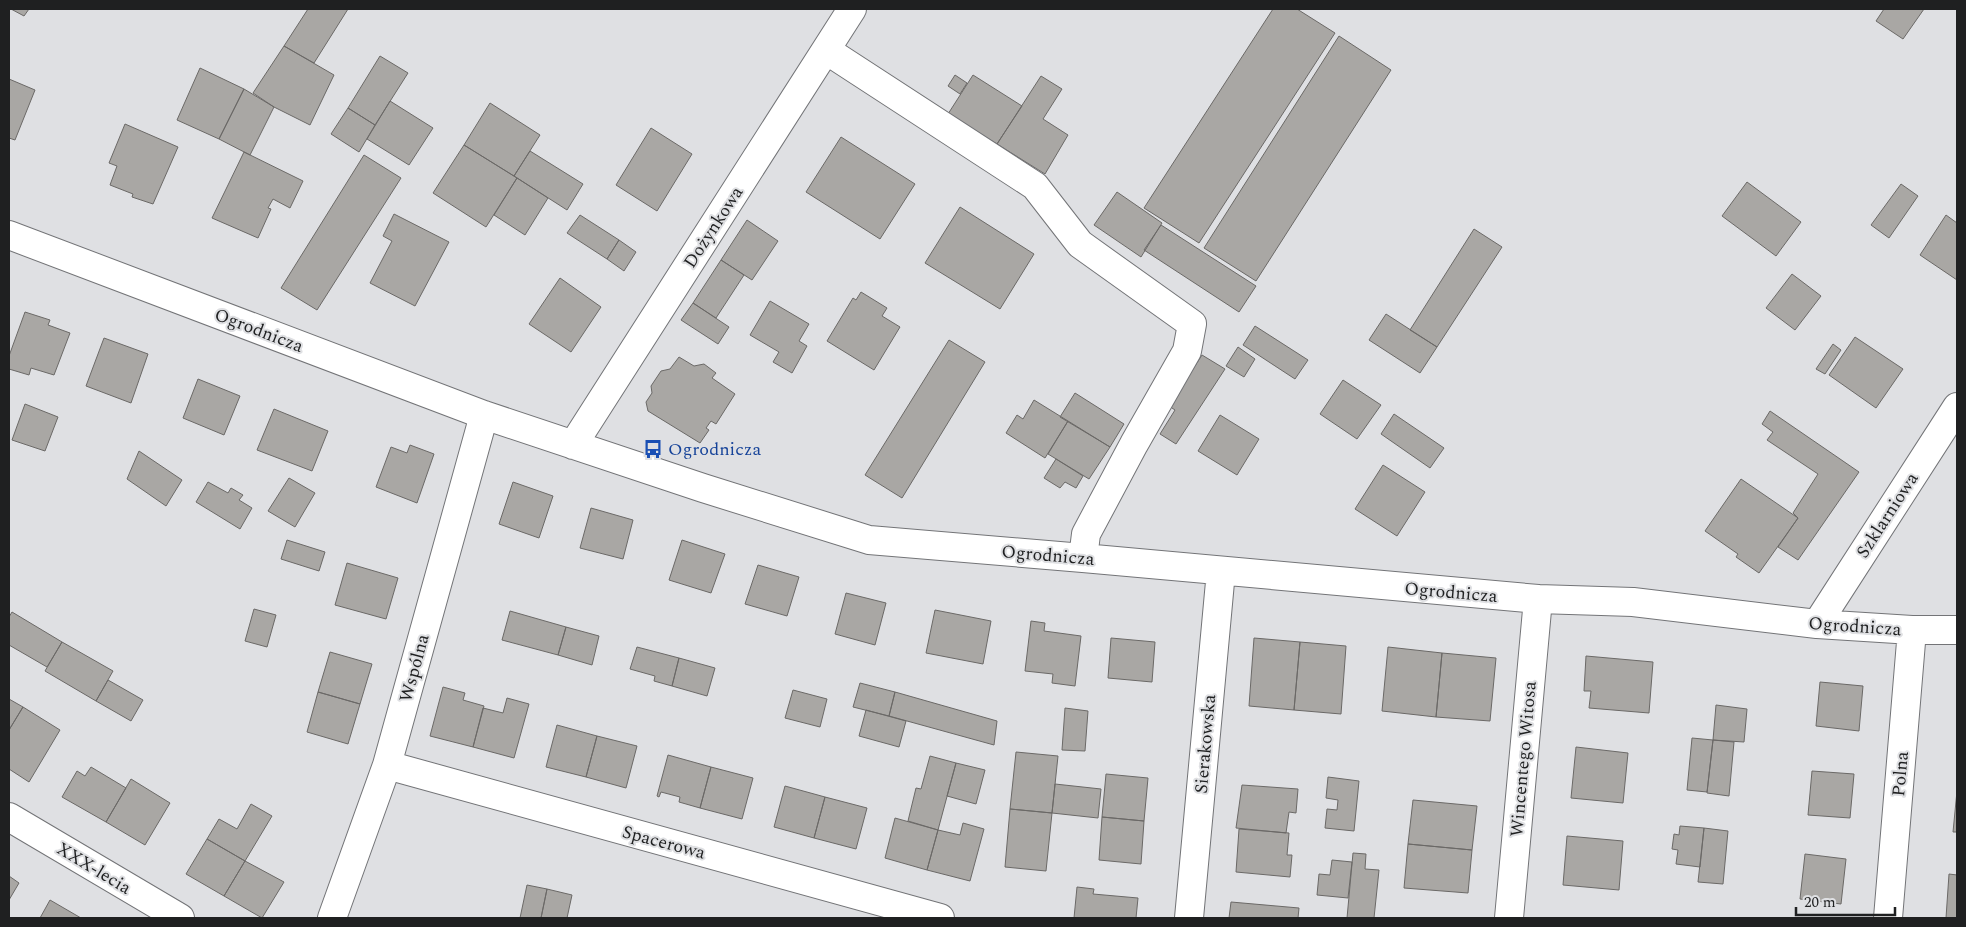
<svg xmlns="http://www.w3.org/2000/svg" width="1966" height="927" font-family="Spectral,serif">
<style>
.building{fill:#a9a7a4;stroke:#6b6967}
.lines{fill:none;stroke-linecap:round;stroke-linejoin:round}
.minor-casing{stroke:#737477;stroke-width:30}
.minor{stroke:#fff;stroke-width:28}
.labels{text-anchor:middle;stroke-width:4;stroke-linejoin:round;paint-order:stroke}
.street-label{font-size:18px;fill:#1f2021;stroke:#dfe0e3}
.transit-label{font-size:18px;fill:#164399;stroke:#dfe0e3;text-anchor:start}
</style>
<rect width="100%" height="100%" fill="#dfe0e3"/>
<path class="building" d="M11 9H29L24 16Z
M308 9H348L314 63 284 46Z
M1273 9H1297L1335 33 1199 243 1144 208Z
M1884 9H1924L1903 39 1876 21Z
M1339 36 1391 70 1256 281 1204 248Z
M284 46 334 75 310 125 274 107 253 93Z
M380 56 408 73 375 125 348 108Z
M200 68 244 89 219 139 177 120Z
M955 75 967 83 960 94 948 86Z
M973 75 1022 106 997 144 948 114Z
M1041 76 1062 89 1043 119 1068 135 1045 174 997 144Z
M9 79 35 90 15 140 9 138Z
M244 89 274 107 250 155 219 139Z
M390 101 433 128 409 165 367 139Z
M490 103 540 135 514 176 464 145Z
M348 108 375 125 359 152 331 134Z
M125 124 178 147 153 204 132 197 133 194 110 185 117 166 109 163Z
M651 128 692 154 657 211 616 185Z
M841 137 915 184 880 239 806 192Z
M464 145 517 178 486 227 433 193Z
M530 151 583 184 567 210 514 176Z
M244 152 303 181 290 208 273 199 268 208 271 209 258 238 212 218Z
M364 155 401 178 317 310 281 288Z
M517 178 548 198 525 235 494 215Z
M1747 182 1801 222 1776 256 1722 216Z
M1901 184 1918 196 1889 238 1871 225Z
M1117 192 1162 223 1141 257 1094 225Z
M960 207 1034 254 1000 309 925 263Z
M394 214 449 242 415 306 370 283 392 241 383 236Z
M580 215 619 240 607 259 567 233Z
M1946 215 1957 223V280L1920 255Z
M747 220 778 241 752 280 721 260Z
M1161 225 1256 286 1239 312 1144 250Z
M1474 229 1502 247 1437 347 1410 330Z
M619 240 636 252 624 271 607 259Z
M721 260 744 275 716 318 693 303Z
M1792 274 1821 296 1795 330 1766 308Z
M560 278 601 307 571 352 529 324Z
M861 292 887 308 882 316 900 327 874 370 827 341 853 298 856 300Z
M770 301 809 324 799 341 807 346 792 373 773 362 779 352 750 335Z
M693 303 729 327 718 344 681 320Z
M25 312 50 320 48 325 70 333 54 375 31 368 29 375 9 369V356Z
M1386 314 1437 347 1420 373 1369 340Z
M1255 326 1308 360 1295 379 1243 345Z
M1855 337 1903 369 1876 408 1829 375Z
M104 338 148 354 131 403 86 386Z
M949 340 985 362 902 498 865 475Z
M1833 344 1841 350 1825 374 1816 369Z
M1238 347 1255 359 1244 377 1226 366Z
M1202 355 1225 369 1176 444 1160 434 1175 410 1169 406Z
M679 357 694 366 704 364 716 373 712 378 735 394 716 424 711 421 706 428 709 430 700 443 648 411 646 402 652 393 651 386 661 371 670 369Z
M198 379 240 396 224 435 183 418Z
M1343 380 1381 405 1357 439 1320 414Z
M1075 393 1124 424 1110 447 1060 417Z
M1034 400 1068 421 1045 458 1006 433 1017 415 1023 419Z
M25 404 58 417 45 451 12 440Z
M274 409 328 431 312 471 257 450Z
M1770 411 1859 472 1798 560 1778 547 1798 518 1793 513 1818 474 1767 440 1773 432 1762 424Z
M1394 414 1444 448 1430 468 1381 434Z
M1220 415 1259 439 1237 475 1198 451Z
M1068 421 1110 447 1089 479 1048 454Z
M410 445 434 454 417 503 376 487 391 447 407 453Z
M139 451 182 480 166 506 127 479Z
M1056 459 1083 476 1076 488 1065 482 1060 488 1044 478Z
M1383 465 1425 492 1397 536 1355 509Z
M289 478 315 493 295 527 268 511Z
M1741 479 1798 518 1759 573 1736 557 1738 554 1705 531Z
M208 482 228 493 231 488 243 495 239 500 252 508 240 529 196 502Z
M513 482 553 496 539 538 499 524Z
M591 508 633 520 623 559 580 548Z
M287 540 325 552 319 571 281 559Z
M682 540 725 554 711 593 669 580Z
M347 563 398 578 386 619 335 605Z
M758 565 799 577 787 616 745 604Z
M846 593 886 603 875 645 835 634Z
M254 609 276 615 267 647 245 641Z
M935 610 991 621 983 664 926 653Z
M510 611 566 627 558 655 502 640Z
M12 612 62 642 47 667 9 645V617Z
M1031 621 1045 623 1044 631 1081 636 1075 686 1052 683 1053 674 1025 671Z
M566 627 599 636 592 665 558 655Z
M1111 638 1155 642 1152 682 1108 678Z
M1254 638 1300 642 1294 710 1249 706Z
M62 642 113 671 96 701 45 671Z
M1300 642 1346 646 1341 714 1294 710Z
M637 647 679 658 672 686 654 681 655 676 630 669Z
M1388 647 1442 653 1436 717 1382 711Z
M330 652 372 664 360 704 318 692Z
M1442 653 1496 658 1490 721 1436 717Z
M1586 656 1653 662 1649 713 1589 708 1591 691H1584Z
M679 658 715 668 707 696 672 686Z
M108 680 143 700 131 721 96 701Z
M1820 682 1863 686 1859 731 1816 726Z
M860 683 895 692 889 716 853 707Z
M443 687 465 693 463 700 484 706 473 747 430 736Z
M793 690 827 699 820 727 785 718Z
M318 692 360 704 348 744 307 732Z
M895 692 997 721 994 745 889 716Z
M507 698 529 704 514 758 473 747 483 708 503 713Z
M9 699 23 707 9 730Z
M1716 705 1747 709 1744 742 1713 740Z
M23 707 60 730 29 782 9 769V730Z
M1065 708 1088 711 1085 751 1062 750Z
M866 710 906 721 899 747 859 736Z
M557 725 597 736 586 777 546 767Z
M597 736 637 746 626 788 586 777Z
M1692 738 1713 740 1707 792 1687 790Z
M1713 740 1734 742 1729 796 1707 793Z
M1576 747 1628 753 1623 803 1571 798Z
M1016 752 1058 756 1052 813 1010 809Z
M668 755 711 767 700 808 679 802 680 797 661 792 659 797 657 796Z
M930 756 956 763 938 830 908 821 916 788 921 789Z
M956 763 985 770 976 804 947 796Z
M91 767 126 788 106 822 62 797 77 771 85 776Z
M711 767 753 778 742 819 700 808Z
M1812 771 1854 774 1850 818 1808 815Z
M1106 774 1148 778 1144 821 1102 817Z
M1328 777 1359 781 1354 831 1325 828 1327 809 1337 810 1338 800 1326 798Z
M131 779 170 803 145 845 106 822Z
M1055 784 1101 789 1098 818 1052 813Z
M1242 785 1298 789 1296 813 1289 812 1286 833 1236 828Z
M785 786 825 797 814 838 774 827Z
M1957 791V832H1953Z
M825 797 867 808 856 849 814 838Z
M1413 800 1477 806 1472 850 1408 844Z
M251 804 272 816 245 861 207 839 219 819 237 829Z
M1010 809 1052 813 1046 871 1005 867Z
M1102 817 1144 821 1141 864 1099 860Z
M895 818 938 830 927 870 885 858Z
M963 823 984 829 970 881 927 870 938 830 960 835Z
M1680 826 1704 828 1700 867 1676 864 1678 850 1672 849 1674 834 1679 835Z
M1704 828 1728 831 1723 884 1698 882Z
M1239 829 1289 833 1287 855H1292L1290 877 1236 872Z
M1567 836 1623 841 1619 890 1563 885Z
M207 839 245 861 224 896 186 874Z
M1408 844 1472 850 1468 893 1404 888Z
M1353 853 1366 854 1365 869 1379 870 1374 918H1347Z
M1805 854 1846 859 1841 904 1800 899Z
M1332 860 1352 862 1348 898 1317 895 1319 874 1330 875Z
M245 861 284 882 262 918 224 896Z
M1949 874 1957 875V918H1946Z
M9 876 19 883 9 900Z
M527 885 547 889 541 918H520Z
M1077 887 1094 889 1093 894 1138 898 1136 918H1074Z
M547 889 572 895 567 918H541Z
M50 900 81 918H40Z
M1231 902 1299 908 1298 918H1229Z"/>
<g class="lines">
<g class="minor-casing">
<path id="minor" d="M826 50 1035 186 1080 244 1192 324 1187 351 1134 444 1086 534 1083 558
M9 235 484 415 703 488 869 540 1083 558 1538 599 1633 602 1817 624 1912 630H1957
M573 445 852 9
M1817 624 1957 407
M387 765 940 918
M9 817 180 918
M332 918 387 765 484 415
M1189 918 1221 571
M1509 918 1538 599
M1888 918 1912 630"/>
</g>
<use href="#minor" class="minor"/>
</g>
<defs>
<g id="bus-bare" transform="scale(1.5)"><path d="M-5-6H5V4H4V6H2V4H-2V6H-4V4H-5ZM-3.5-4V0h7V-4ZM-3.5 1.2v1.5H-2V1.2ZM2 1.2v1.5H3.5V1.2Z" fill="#1a4fb4" stroke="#dfe0e3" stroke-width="2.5" paint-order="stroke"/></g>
</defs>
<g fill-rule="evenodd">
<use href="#bus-bare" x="653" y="449"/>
</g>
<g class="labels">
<g class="street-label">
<text transform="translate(713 227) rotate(-57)" y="6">Dożynkowa</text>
<text transform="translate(259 330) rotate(21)" y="6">Ogrodnicza</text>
<text transform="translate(1887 515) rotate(-57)" y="6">Szklarniowa</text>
<text transform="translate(1048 555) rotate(5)" y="6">Ogrodnicza</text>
<text transform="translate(1451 592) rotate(5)" y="6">Ogrodnicza</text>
<text transform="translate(1855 626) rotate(4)" y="6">Ogrodnicza</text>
<text transform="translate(414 668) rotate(-75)" y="6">Wspólna</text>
<text transform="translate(1205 744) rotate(-85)" y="6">Sierakowska</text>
<text transform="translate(1523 759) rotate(-85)" y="6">Wincentego Witosa</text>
<text transform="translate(1900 774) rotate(-85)" y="6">Polna</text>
<text transform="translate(664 842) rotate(15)" y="6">Spacerowa</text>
<text transform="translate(94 868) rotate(31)" y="6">XXX-lecia</text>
</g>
<g class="transit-label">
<text x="668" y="455">Ogrodnicza</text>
</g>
</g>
<rect width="1966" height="927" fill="none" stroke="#1f2021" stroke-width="20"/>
<path d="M1796 907v8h99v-8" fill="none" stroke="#1f2021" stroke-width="2.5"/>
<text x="1804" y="907" font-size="15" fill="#1f2021" stroke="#dfe0e3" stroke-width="4" paint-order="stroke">20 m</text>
</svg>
